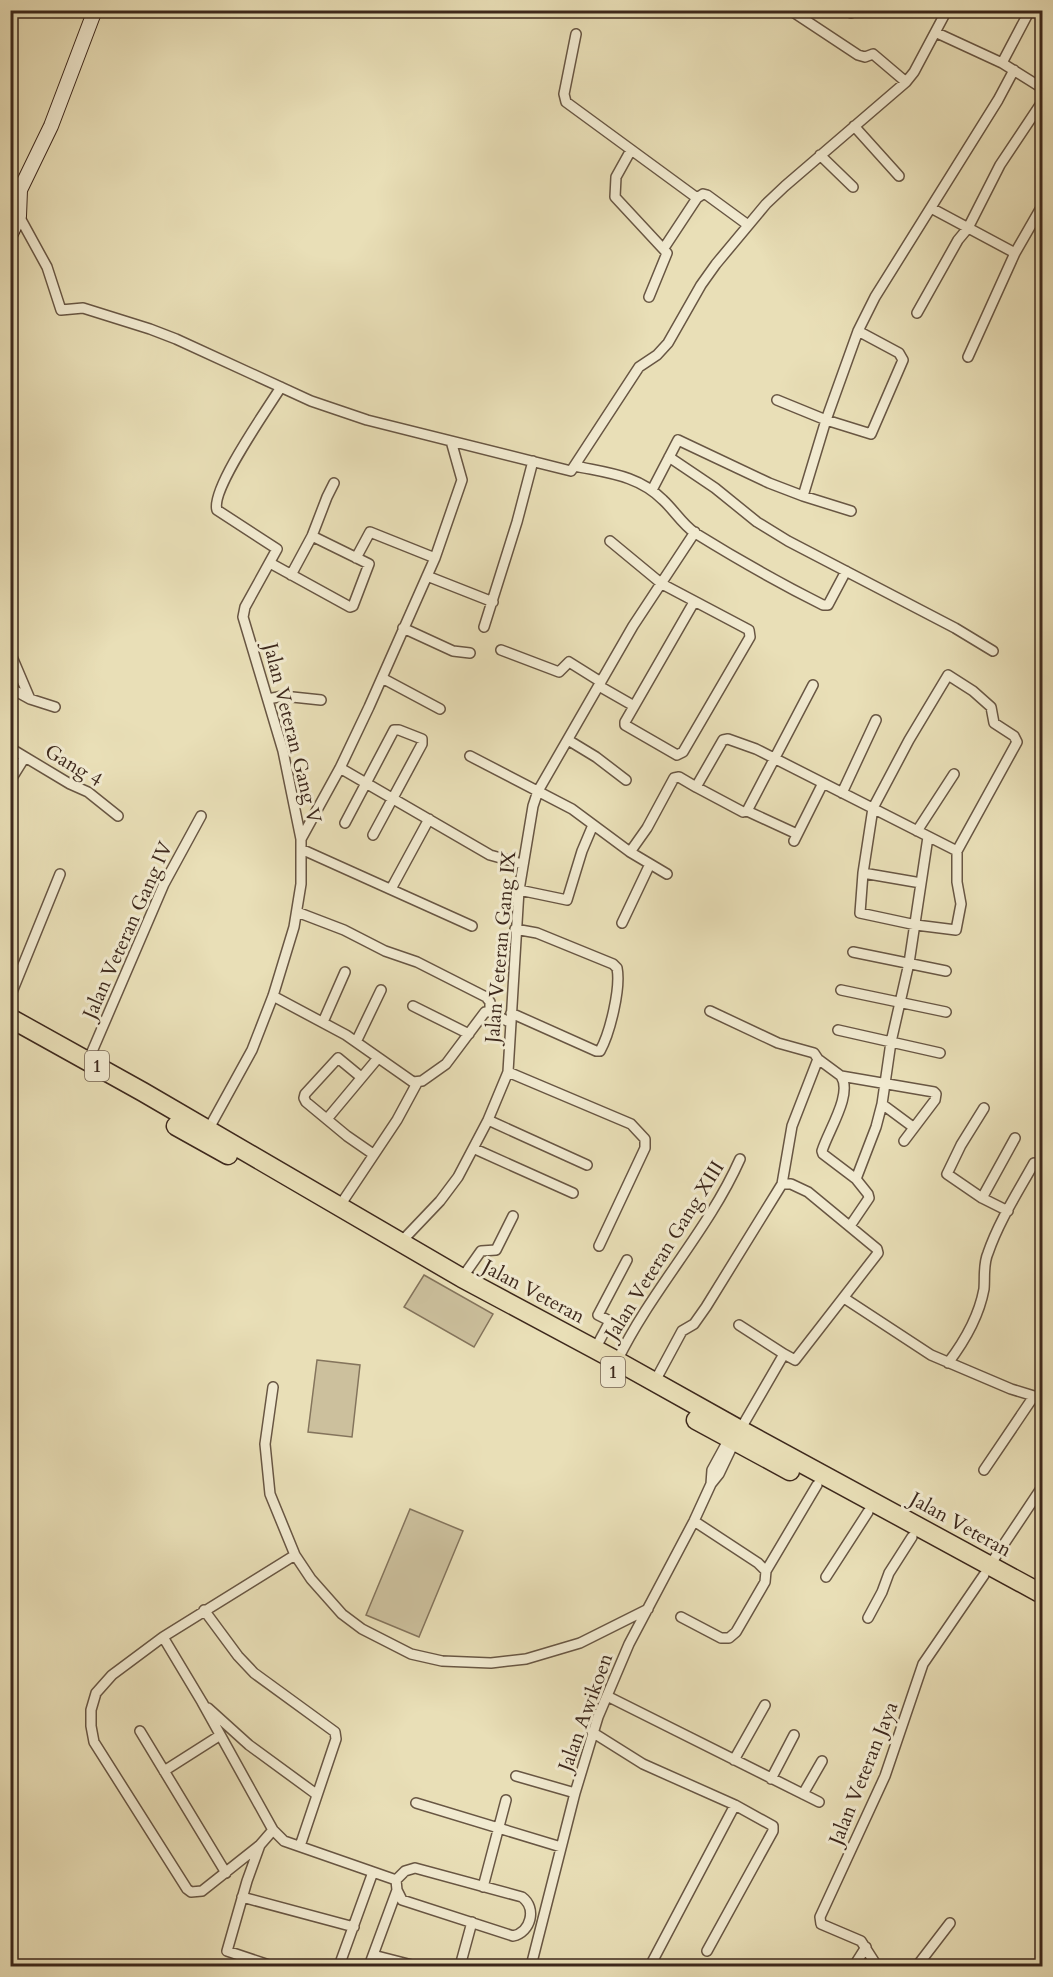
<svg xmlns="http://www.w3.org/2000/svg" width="1053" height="1977" font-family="Cardo,serif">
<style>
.green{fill:#ccc09d;stroke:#84745c;stroke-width:1.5}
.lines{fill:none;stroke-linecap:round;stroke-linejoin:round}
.street-casing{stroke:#685643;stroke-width:12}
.secondary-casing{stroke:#3d281c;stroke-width:16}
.highway-casing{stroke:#3d281c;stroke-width:21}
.street{stroke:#f1ead0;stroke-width:9}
.secondary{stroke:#f1ead0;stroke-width:14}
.highway{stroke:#e9dfb7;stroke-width:18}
.labels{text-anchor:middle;stroke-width:6;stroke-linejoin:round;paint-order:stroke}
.shield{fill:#f1ead0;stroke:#736252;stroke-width:1.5}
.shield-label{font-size:18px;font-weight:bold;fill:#3d281c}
.street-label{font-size:20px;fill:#3d281c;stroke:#f1ead0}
</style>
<rect width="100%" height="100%" fill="#e9dfb7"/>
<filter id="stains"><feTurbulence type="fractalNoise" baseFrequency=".00333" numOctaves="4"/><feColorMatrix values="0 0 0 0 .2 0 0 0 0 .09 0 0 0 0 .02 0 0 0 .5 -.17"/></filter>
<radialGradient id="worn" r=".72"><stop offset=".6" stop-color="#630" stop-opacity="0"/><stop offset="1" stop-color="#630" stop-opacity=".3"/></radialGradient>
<path class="green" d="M424 1275 493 1314 474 1347 404 1307Z
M317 1360 360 1365 352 1437 308 1432Z
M410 1509 463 1531 419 1637 366 1615Z"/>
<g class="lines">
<g class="street-casing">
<path id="street" d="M790 10 858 55 865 57 873 54 906 82
M848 10 851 13
M937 33 1002 63 1042 88
M576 34 564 94 566 102 697 198
M1002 63 1030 10
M854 126 899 176
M631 150 616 177 615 197 667 253 649 297
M820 155 853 187
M931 208 1015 253
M19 216 47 267 61 310 83 308 150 329 176 339 311 401 367 420 571 471 639 367 657 355 668 343 701 285 716 264 766 204 785 186 906 82 914 72 947 10
M664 248 697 198 703 194 707 195 748 225
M917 313 958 240 968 228 1000 165 1042 102
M968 357 1015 253 1042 206
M777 400 826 420 858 331 875 297 998 100 1014 70
M669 457 715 488 757 522 788 541 955 628 993 651
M575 466C607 473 638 475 663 500 674 510 682 524 695 533 737 559 779 583 823 605H828L846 571
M652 490 678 440 769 483 803 496 851 511
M803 496 826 420 871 434 903 360 899 353 858 331
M610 541 662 584 749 630 750 637 683 752 677 755 625 725V722L694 602
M356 558 370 532 435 558
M270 563 350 607 353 606 369 564 312 536
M291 575 312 536 327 497 334 483
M427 576 493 602
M484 627 517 522 533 461
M403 628 453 651 470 653
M501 650 559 672 569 662 601 682
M10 652 30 699
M382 678 440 709
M599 686 634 706
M10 688 30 699 55 707
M268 699 283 696 321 700
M568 740 596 757 626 780
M10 748 70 784 88 792 118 816
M470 756 572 809 630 852 647 828 674 778 679 777 696 787 723 740 728 739 756 749 957 851 1017 742 1014 736 994 723 991 707 973 691 948 675 909 740 873 808 863 873 921 883
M340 768 490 855 522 864
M10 781 25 757
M696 787 743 812 747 811 813 685
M842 793 876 720
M747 811 797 834
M345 823 394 730H399L422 739V744L373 835
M917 831 954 774
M301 839 340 768 369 707 435 558 462 480 451 441
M794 841 823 783
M301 849 472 926
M630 852 667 874
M863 873 860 913 916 925 956 930 961 904 957 882V851
M391 889 429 819
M519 890 567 900 582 851 593 825
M297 912 344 930 385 951 417 962 486 997 490 1002V1012
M622 923 650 864
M853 952 946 971
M841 990 946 1012
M273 996 346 1035 413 1082 422 1081 446 1064 485 1012H490L511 1023
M10 997 60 874
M413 1006 469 1034
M710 1011 778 1043 814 1053 818 1059 841 1076 934 1092 936 1094 935 1100 904 1141
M511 1013 596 1051H600C610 1033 621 988 617 968L613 964 537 933 515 929
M323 1022 345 972
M838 1030 940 1053
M356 1042 381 990
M88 1061 164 884 201 816
M508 1072 631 1124 645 1139V1148L599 1246
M841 1076C853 1094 828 1131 822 1151L823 1154 856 1179
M361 1077 338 1058 305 1094 304 1098 306 1102 347 1136 373 1154
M882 1104 913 1127
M984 1108 961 1145 947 1174 982 1198 1008 1211
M327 1119 378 1058
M488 1120 587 1165
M208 1130 252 1050 273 996 294 927 301 884V839L283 751 243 617 245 607 277 549 217 510C210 490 268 408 281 387
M475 1149 573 1193
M782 1184 792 1126 818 1059
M982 1198 1015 1138
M339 1207 397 1120 417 1083
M850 1226 869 1198 868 1194 856 1179 876 1127 882 1104 891 1042 909 963 928 837
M400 1243 440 1201 458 1177 488 1120 508 1072 519 890 533 806 538 791 633 626 695 532
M462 1278 481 1251 496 1250 513 1216
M844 1298 931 1355 1011 1389 1034 1396 1042 1401
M739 1325 784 1354
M595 1349 610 1321 598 1315 627 1260
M617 1361C652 1289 708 1231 740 1159
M948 1363C964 1342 979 1316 984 1289 985 1277 983 1264 988 1253 999 1221 1018 1192 1034 1163
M273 1387 265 1444 270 1494 295 1555 311 1579 342 1614 362 1629 411 1654 442 1661 491 1663 526 1659 580 1643 648 1609
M984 1470 1034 1396
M711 1484 712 1470 730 1437
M295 1555 163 1637 202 1702 273 1830 284 1841 396 1880
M990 1565 1042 1487
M766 1571 817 1485
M826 1577 868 1512
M204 1610 238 1656 254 1673 335 1732 336 1739 300 1846
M681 1617 721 1638H729L736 1632 765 1582 766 1571 758 1563 694 1521
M868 1618 882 1592 889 1573 912 1537
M163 1637 112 1675 96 1693 91 1710V1726L94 1742 187 1889 191 1892 202 1891 260 1845 273 1830
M607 1696 819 1802
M208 1708 249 1745 316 1794
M140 1731 226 1873
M592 1732 643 1764 735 1805 773 1826V1831L707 1951
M734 1760 765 1705
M164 1771 219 1736
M516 1776 575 1793
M771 1779 794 1735
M803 1794 822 1761
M416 1803 561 1847
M260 1845 247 1881 227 1951 272 1966
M415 1868 522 1897C537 1908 531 1932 513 1936L402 1900 397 1890 396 1880 405 1871Z
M483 1887 506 1800
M242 1897 354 1927
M373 1955 416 1966
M339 1966 373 1872
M369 1966 397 1890
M460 1966 472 1922
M531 1966 575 1793 598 1717 629 1644 694 1521 711 1484 719 1474 740 1430 784 1354 795 1360 878 1253 877 1249 808 1192 791 1184H782L706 1307 694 1324 682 1331 654 1383
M650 1966 735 1805
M854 1966 866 1947
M877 1966 861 1941 821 1924 820 1917 885 1776 923 1664 984 1575
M917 1966 950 1923"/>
</g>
<g class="secondary-casing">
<path id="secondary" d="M10 236 19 216 20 190 51 126 95 10"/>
</g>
<g class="highway-casing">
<path id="highway" d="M10 1018 143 1092 462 1278 617 1361 735 1427 1042 1594
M176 1126 228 1155
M696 1420 790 1471"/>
</g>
<use href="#street" class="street"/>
<use href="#secondary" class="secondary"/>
<use href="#highway" class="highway"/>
</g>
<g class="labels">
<g class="shield">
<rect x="85" y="1051" width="24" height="30" rx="4.5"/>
<rect x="601" y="1357" width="24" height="30" rx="4.5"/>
</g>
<g class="shield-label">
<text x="97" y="1072">1</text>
<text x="613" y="1378">1</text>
</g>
<g class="street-label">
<text transform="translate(293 733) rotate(76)" y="7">Jalan Veteran Gang V</text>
<text transform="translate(74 765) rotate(31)" y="7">Gang 4</text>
<text transform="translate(127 930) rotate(-66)" y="7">Jalan Veteran Gang IV</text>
<text transform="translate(500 947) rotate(-85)" y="7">Jalan Veteran Gang IX</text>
<text transform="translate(664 1250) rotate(-58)" y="7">Jalan Veteran Gang XIII</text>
<text transform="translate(534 1291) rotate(28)" y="7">Jalan Veteran</text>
<text transform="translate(961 1524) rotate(29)" y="7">Jalan Veteran</text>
<text transform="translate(585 1712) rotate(-70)" y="7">Jalan Awikoen</text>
<text transform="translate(863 1773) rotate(-68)" y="7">Jalan Veteran Jaya</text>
</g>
</g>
<rect width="1053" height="1977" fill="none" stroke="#e9dfb7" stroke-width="36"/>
<rect x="12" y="12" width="1029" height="1953" fill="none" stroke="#3d281c" stroke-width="3"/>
<rect x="18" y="18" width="1017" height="1941" fill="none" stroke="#3d281c" stroke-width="1.5"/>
<rect width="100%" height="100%" filter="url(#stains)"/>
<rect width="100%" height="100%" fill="url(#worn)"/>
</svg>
